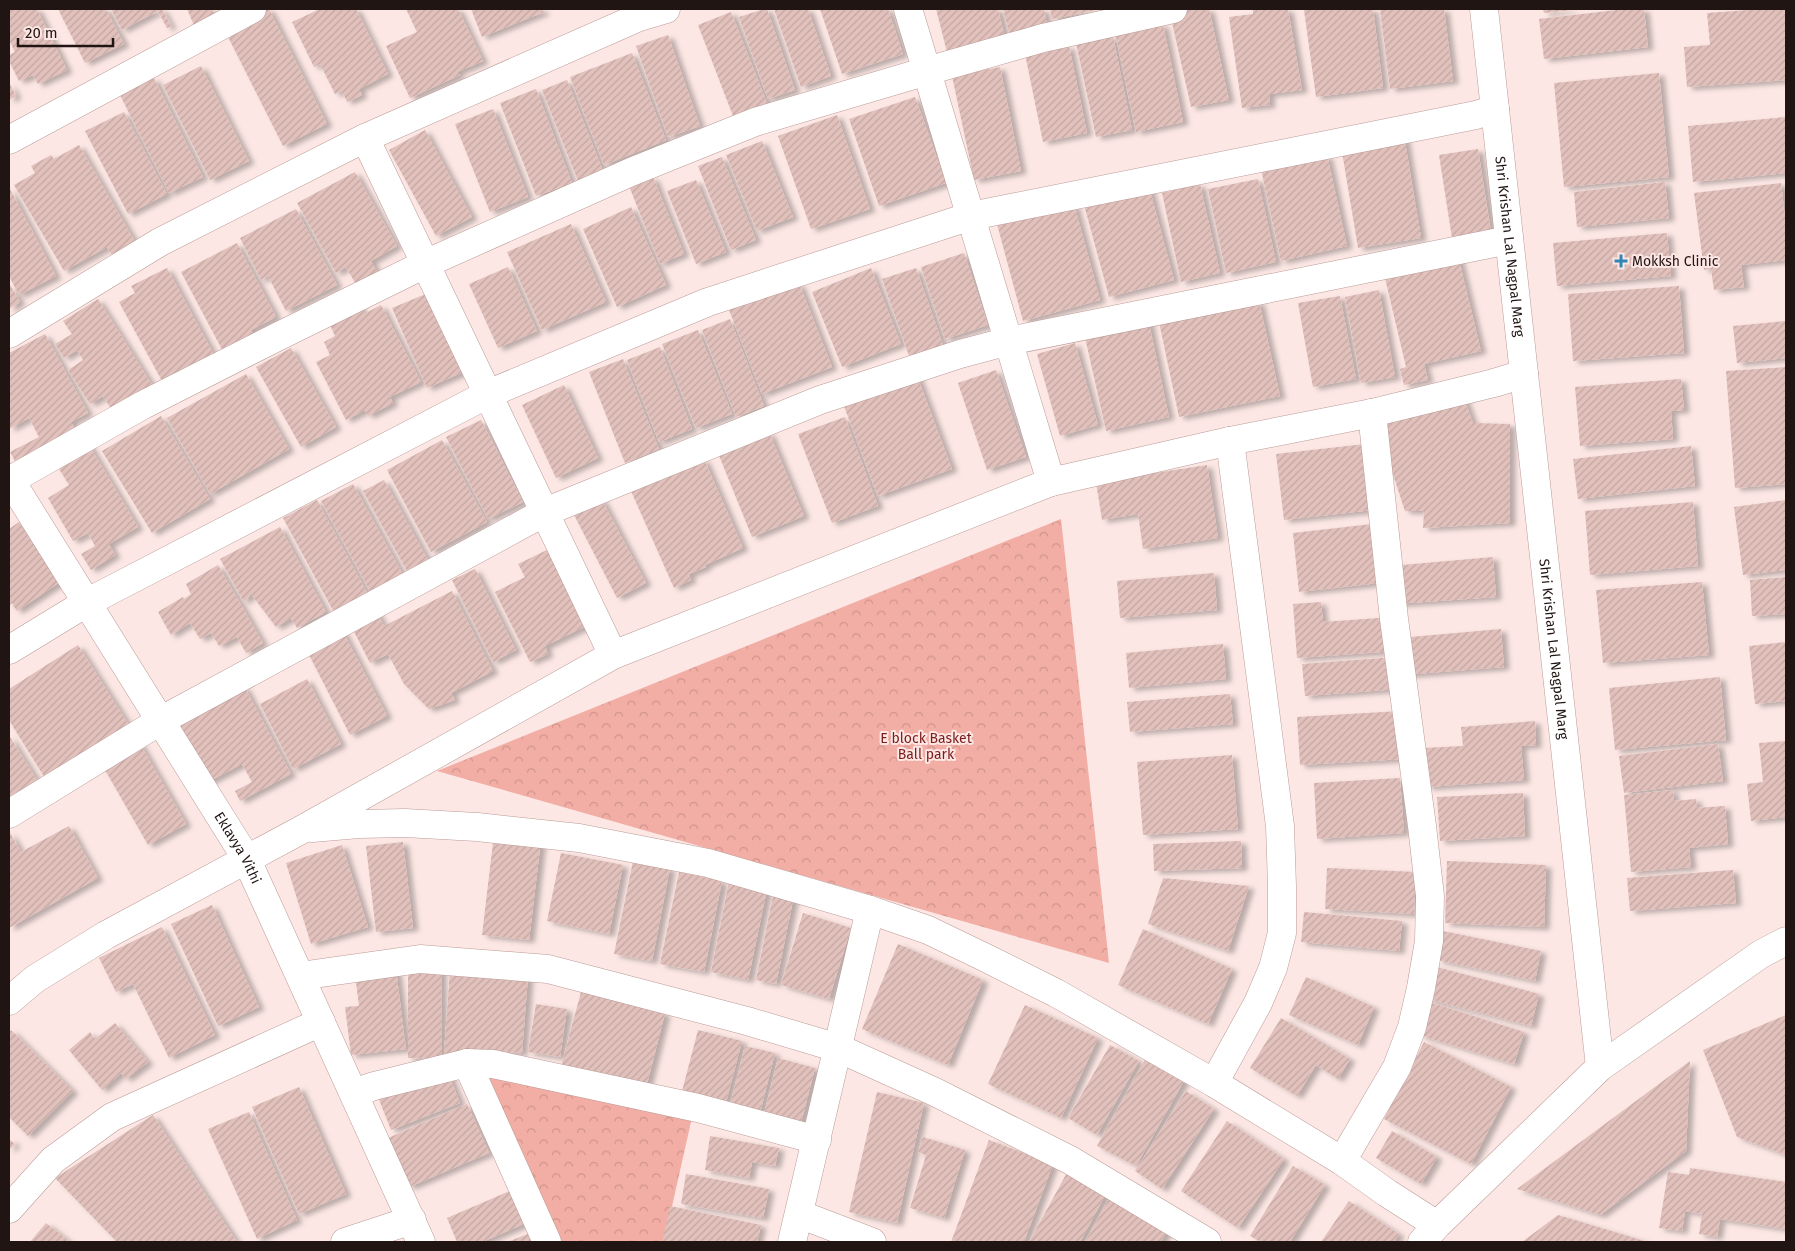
<svg xmlns="http://www.w3.org/2000/svg" width="1795" height="1251" font-family="'Fira Sans',sans-serif">
<style>
.park{fill:url(#park-crowns)}
.building{fill:url(#building-hatch);filter:url(#shadow)}
.lines{fill:none;stroke-linecap:round;stroke-linejoin:round}
.minor-casing{stroke:#bb9b97;stroke-width:29}
.tertiary-casing{stroke:#bb9b97;stroke-width:29}
.minor{stroke:#fff;stroke-width:28}
.tertiary{stroke:#fff;stroke-width:28}
.poi-dot{fill:#3186b6;stroke:#fce7e4;stroke-width:2}
.labels{text-anchor:middle;stroke-width:4;stroke-linejoin:round;paint-order:stroke}
.street-label{font-size:14px;fill:#211514;stroke:#fce7e4}
.poi-label{font-size:14px;fill:#211514;stroke:#fce7e4;text-anchor:start}
.park-label{font-size:14px;fill:#7b1c1a;stroke:#fce7e4}
</style>
<defs>
<pattern id="park-crowns" width="20" height="18" patternUnits="userSpaceOnUse" patternTransform="scale(1.25)"><rect width="20" height="18" fill="#f2ada4"/><path d="M2 6a3 3 0 1 1 6 0M12 15a3 3 0 1 1 6 0" fill="none" stroke="#cf948c"/></pattern>
<pattern id="building-hatch" width="6" height="6" patternUnits="userSpaceOnUse" patternTransform="scale(1.25)"><rect width="6" height="6" fill="#e2c1bc"/><path d="M-1 1l2-2M0 6l6-6M5 7l2-2" fill="none" stroke="#c2a5a1"/></pattern>
<filter id="shadow"><feDropShadow dx="5.5" dy="3" stdDeviation="2.5" flood-color="#0004"/></filter>
</defs>
<rect width="100%" height="100%" fill="#fce7e4"/>
<path class="park" d="M1061 519 1109 963 437 771Z
M480 1061 695 1104 664 1242H555Z"/>
<path class="building" d="M9 9H37L67 70 38 84 33 75 19 81 9 61V55L15 52 9 40Z
M58 9H106L124 44 85 63Z
M111 9H162L171 26 167 28 158 11 122 30Z
M187 9H212L218 21 196 30Z
M266 9H269L327 124 283 146 224 29Z
M320 9H356L388 74 359 89 362 95 347 102 342 91 335 94 320 64 314 67 292 22Z
M406 9H458L483 61 457 72 460 75 410 98 386 46 417 32Z
M471 9H542L544 12 482 37Z
M764 9H767L795 90 768 99 739 17Z
M774 9H808L831 76 801 87Z
M820 9H888L903 54 842 74Z
M936 9H998L1006 42 948 56Z
M1003 9H1044L1047 25 1009 33Z
M1050 9H1096V10L1052 19Z
M1194 9H1209L1229 100 1191 107 1170 14Z
M1253 9H1288L1302 90 1269 94 1270 105 1242 108 1229 17 1253 14Z
M1311 9H1373L1383 88 1316 97 1304 10Z
M1380 9H1444L1453 81 1390 89Z
M1543 9H1572V10L1544 13Z
M1625 9H1644L1648 47 1544 59 1539 19Z
M1763 9H1786V80L1687 87 1684 47 1710 45 1707 13Z
M731 12 767 103 733 116 698 25Z
M1163 24 1183 122 1136 132 1115 33Z
M668 35 700 126 668 137 636 46Z
M1113 36 1132 130 1096 137 1076 43Z
M1069 46 1087 133 1043 142 1025 54Z
M632 53 666 140 604 165 570 77Z
M201 66 249 161 210 180 163 85Z
M1000 67 1021 171 974 180 952 76Z
M1659 73 1669 177 1564 187 1554 83Z
M154 78 203 177 169 193 120 95Z
M567 80 603 171 578 181 542 90Z
M9 82 16 96 9 100Z
M536 89 572 183 536 196 500 103Z
M915 97 946 183 879 206 849 119Z
M493 109 528 197 490 212 455 124Z
M124 112 167 194 128 214 85 131Z
M837 115 870 209 811 229 778 136Z
M1786 117V173L1693 182 1688 126Z
M425 130 472 217 436 236 389 150Z
M1404 136 1421 238 1358 248 1341 146Z
M762 141 793 217 757 231 726 155Z
M79 145 138 247 115 260 107 247 64 271 14 185 35 173 31 166 51 155 54 159Z
M1478 149 1491 232 1452 238 1439 155Z
M1327 155 1347 246 1281 261 1261 169Z
M722 157 756 240 731 250 698 166Z
M355 172 397 246 371 261 379 276 358 288 346 267 336 273 297 203Z
M653 177 684 254 660 264 629 186Z
M1258 179 1276 262 1226 273 1208 189Z
M696 180 726 252 696 264 667 191Z
M1665 182 1669 218 1577 227 1574 192Z
M1781 183 1786 227V260L1741 265 1744 287 1714 290 1711 269 1704 270 1694 193Z
M1200 184 1220 273 1181 282 1162 193Z
M9 187 56 276 19 295 9 276Z
M1149 187 1174 280 1109 297 1084 205Z
M1074 204 1100 300 1023 321 997 224Z
M631 207 666 285 617 307 583 229Z
M296 209 337 285 286 311 268 276 261 280 240 238Z
M571 224 606 302 542 330 507 252Z
M1667 233 1671 276 1557 286 1553 243Z
M237 243 276 317 251 330 258 343 227 359 181 272Z
M964 253 988 325 945 339 921 267Z
M1458 256 1481 351 1424 364 1428 380 1404 385 1400 369 1406 367 1384 274Z
M508 267 537 331 498 348 469 284Z
M167 268 213 353 162 381 119 302 135 293 131 286Z
M871 268 901 344 842 367 812 292Z
M916 268 943 345 909 356 882 279Z
M9 283 20 302 9 309Z
M799 283 832 367 762 394 729 310Z
M1679 286 1684 353 1573 361 1568 294Z
M1379 290 1395 377 1361 383 1345 297Z
M428 293 463 372 427 388 392 308Z
M1340 296 1356 379 1313 387 1298 303Z
M98 299 154 388 113 412 103 396 90 404 68 370 83 360 77 350 64 358 55 344 72 334 63 321Z
M1259 301 1280 396 1179 417 1159 322Z
M358 303 364 314 381 305 421 382 390 397 393 403 368 416 365 410 346 420 316 362 330 355 324 342 335 336 330 325Z
M730 319 764 406 736 417 702 330Z
M1148 319 1169 417 1106 431 1084 333Z
M1786 321V358L1737 363 1733 326Z
M698 330 732 414 696 428 662 344Z
M45 334 88 413 71 422 76 431 16 463 10 452 39 437 29 418 9 429V353Z
M1075 343 1098 425 1060 436 1037 354Z
M660 347 692 429 659 442 627 360Z
M291 348 336 427 301 447 256 367Z
M623 359 659 449 625 463 589 372Z
M1786 367V484L1735 488 1726 371Z
M996 370 1026 457 987 470 958 383Z
M916 373 952 469 878 496 842 401Z
M246 374 289 449 210 494 167 418Z
M1681 379 1684 410 1671 411 1673 439 1580 446 1575 387Z
M564 385 598 458 556 478 522 405Z
M1462 393 1473 423 1510 424V523L1423 528 1424 511H1405L1375 420Z
M161 416 210 499 152 533 102 451Z
M845 417 878 506 832 523 798 434Z
M481 420 523 502 488 519 446 437Z
M769 432 804 516 752 537 718 453Z
M86 440 138 527 109 544 115 555 91 570 81 554 95 546 88 533 73 541 48 498 69 485 53 459Z
M442 440 487 522 431 552 387 470Z
M1374 443 1381 509 1284 520 1276 454Z
M1691 446 1695 486 1578 499 1573 459Z
M704 459 743 548 705 565 706 567 689 574 691 580 674 588 631 491Z
M1207 465 1218 538 1143 549 1138 514 1102 520 1096 482Z
M384 480 428 560 407 571 363 491Z
M353 484 402 573 370 591 321 501Z
M601 498 646 583 617 598 573 513Z
M317 500 370 598 336 616 283 518Z
M1786 500V570L1743 575 1734 507Z
M1693 502 1698 566 1590 575 1585 511Z
M19 522 60 582 17 611 12 603 9 606V529Z
M1381 523 1388 582 1299 592 1293 533Z
M280 527 326 612 297 628 291 618 276 627 251 594 244 602 220 559Z
M551 548 588 625 545 646 548 654 530 662 495 592 525 577 518 564Z
M1493 557 1496 597 1394 604 1391 566Z
M218 565 263 643 246 653 237 637 219 646 211 633 200 639 190 623 171 635 158 612 183 597 184 599 191 594 186 584Z
M475 569 516 650 493 662 452 580Z
M1214 573 1217 610 1120 618 1117 581Z
M1786 577V614L1752 616 1750 580Z
M1702 582 1709 655 1603 663 1596 590Z
M452 591 493 671 451 693 455 700 429 709 404 684 388 654 370 663 349 622 375 609 384 626Z
M1321 602 1323 622 1393 617 1395 651 1297 658 1293 604Z
M341 628 387 716 350 735 305 647Z
M1501 629 1504 667 1402 675 1399 638Z
M1786 642V701L1755 704 1749 646Z
M1223 644 1226 679 1129 688 1126 653Z
M78 645 130 727 46 780 9 720V689Z
M1396 657 1398 689 1305 696 1302 664Z
M1720 677 1726 740 1615 750 1609 688Z
M307 679 341 744 293 769 260 704Z
M244 686 291 774 240 801 235 791 252 782 242 764 206 783 174 723Z
M1230 694 1233 724 1130 732 1127 702Z
M1401 711 1404 759 1300 765 1297 717Z
M1535 721 1536 745 1521 746 1524 780 1427 787 1424 748 1463 746 1461 727Z
M9 735 43 790 9 802Z
M1786 741V817L1751 821 1747 784 1763 782 1759 743Z
M139 742 186 824 148 845 101 763Z
M1718 744 1723 781 1624 793 1619 756Z
M1232 755 1238 829 1143 835 1137 762Z
M1400 778 1404 833 1317 839 1314 783Z
M1673 790 1674 801 1696 799 1697 808 1725 806 1728 844 1689 848 1691 867 1631 872 1624 795Z
M1523 793 1525 836 1440 841 1437 797Z
M69 826 98 878 9 928V831L21 852Z
M494 834 541 840 529 940 482 935Z
M1241 841 1242 868 1154 871 1153 844Z
M403 842 413 928 376 932 366 846Z
M342 845 368 927 311 944 286 863Z
M561 853 623 865 609 934 547 921Z
M633 861 670 868 652 961 614 954Z
M1447 861 1546 865 1544 927 1445 923Z
M1327 868 1416 872 1414 914 1325 909Z
M1733 870 1736 903 1630 911 1627 878Z
M679 872 722 881 704 972 660 964Z
M1163 878 1249 886 1228 951 1148 924Z
M729 881 767 889 748 980 711 972Z
M774 891 794 895 776 984 756 980Z
M212 905 259 1007 218 1026 171 924Z
M1304 912 1402 921 1399 951 1301 942Z
M803 913 851 928 829 999 781 985Z
M162 927 215 1035 169 1058 133 984 116 992 99 958Z
M1143 929 1232 969 1208 1024 1118 985Z
M1443 931 1541 951 1535 981 1437 960Z
M898 944 983 980 948 1065 862 1029Z
M1433 966 1539 994 1531 1026 1424 998Z
M408 968H441L442 1059 408 1058Z
M396 970 406 1049 351 1055 345 1007 359 1006 355 975Z
M450 970 528 976 522 1053 487 1050 486 1058 444 1054Z
M1306 977 1374 1007 1358 1045 1289 1015Z
M581 992 665 1013 645 1092 560 1070Z
M1429 1002 1524 1032 1514 1064 1419 1035Z
M536 1004 567 1009 560 1057 528 1052Z
M1025 1005 1098 1038 1061 1118 988 1084Z
M1786 1015V1155L1737 1137 1703 1050Z
M1281 1018 1350 1059 1338 1079 1316 1065 1297 1096 1250 1068Z
M115 1023 148 1062 126 1079 121 1073 102 1090 69 1050 90 1032 95 1039Z
M11 1030 73 1091 28 1136 9 1117V1033Z
M698 1030 742 1041 725 1106 681 1095Z
M1424 1042 1511 1087 1471 1164 1384 1119Z
M1110 1045 1139 1061 1097 1135 1068 1118Z
M745 1046 775 1053 759 1117 729 1109Z
M778 1058 815 1068 800 1127 763 1118Z
M1146 1058 1185 1079 1136 1166 1097 1146Z
M1690 1061 1686 1151 1600 1215 1517 1189Z
M447 1070 460 1103 391 1130 378 1097Z
M299 1087 346 1194 299 1214 252 1107Z
M1186 1091 1214 1109 1162 1189 1135 1171Z
M877 1092 924 1103 897 1223 849 1212Z
M467 1104 489 1153 409 1187 388 1138Z
M249 1112 297 1220 257 1239 208 1129Z
M153 1115 237 1242H117L55 1178Z
M1227 1121 1284 1159 1238 1228 1181 1191Z
M1392 1131 1437 1157 1421 1184 1376 1158Z
M710 1136 779 1148 775 1166 752 1162 749 1178 705 1170Z
M923 1137 965 1150 944 1218 910 1208 926 1155 918 1152Z
M9 1139 15 1144 9 1150Z
M989 1140 1053 1164 1024 1242H951Z
M1293 1166 1325 1185 1290 1242H1261L1250 1236Z
M1690 1168 1786 1182V1229L1720 1219 1717 1237 1699 1234 1702 1214 1685 1211 1682 1231 1659 1228 1668 1172 1689 1175Z
M1069 1169 1108 1190 1080 1242H1029Z
M686 1174 769 1189 763 1218 681 1204Z
M512 1190 526 1223 482 1242H457L447 1218Z
M1113 1191 1171 1223 1161 1242H1085Z
M1349 1201 1399 1234 1394 1242H1321Z
M670 1206 761 1225 757 1242H662Z
M1558 1215 1648 1242H1522Z
M46 1223 70 1242H30Z
M538 1230 543 1242H507Z"/>
<g class="lines">
<g class="minor-casing">
<g id="minor">
<path d="M908 9 1051 482"/>
<path d="M365 138 613 655"/>
<path d="M9 140 252 9"/>
<path d="M9 334 160 242 365 138 639 17 666 9"/>
<path id="s1" d="M9 478 246 858 421 1242"/>
<path d="M9 481 143 405 275 338 425 264 631 172 755 122 927 71 1043 38 1173 9"/>
<path d="M9 650 86 603 488 394 708 302 971 216 1476 115 1495 109"/>
<path d="M9 814 160 721 545 512 820 400 960 354 1009 341 1509 240"/>
<path d="M312 828 359 824 405 823 477 827 579 838 708 863 870 910 928 930 984 957 1056 993 1214 1083 1342 1161 1387 1193 1437 1225"/>
<path d="M300 976 420 959 548 969 747 1021 838 1048 935 1092 1070 1160 1207 1242"/>
<path d="M9 1001 35 979 106 935 301 830 613 655 1051 482 1230 441 1372 413 1494 383 1524 374"/>
<path d="M467 1063 547 1242"/>
<path d="M1214 1083 1258 1003 1273 968 1282 933V886L1280 826 1230 441"/>
<path d="M354 1093 374 1086 467 1063 493 1064 698 1108 817 1140"/>
<path d="M1342 1161 1397 1067 1412 1027 1421 988 1429 941 1430 896 1422 826 1394 619 1372 413"/>
<path d="M9 1209 53 1160 112 1117 321 1022"/>
<path d="M799 1214 872 1242"/>
<path d="M345 1242 412 1220"/>
<path d="M792 1242 870 910"/>
</g>
</g>
<g class="tertiary-casing">
<g id="tertiary">
<path id="s2" d="M1484 9 1600 1067"/>
<path d="M1422 1242 1437 1225 1600 1067 1761 954 1786 941"/>
</g>
</g>
<use href="#minor" class="minor"/>
<use href="#tertiary" class="tertiary"/>
</g>
<path class="poi-dot" d="M1618.5 253.5h5v5h5v5h-5v5h-5v-5h-5v-5h5z"/>
<g class="labels">
<g class="street-label">
<text dy="5" stroke="none"><textPath href="#s2" startOffset="239">Shri Krishan Lal Nagpal Marg</textPath></text>
<text dy="5" stroke="none"><textPath href="#s2" startOffset="644">Shri Krishan Lal Nagpal Marg</textPath></text>
<text dy="5" stroke="none"><textPath href="#s1" startOffset="435">Eklavya Vithi</textPath></text>
</g>
<g class="poi-label">
<text x="1632" y="266">Mokksh Clinic</text>
</g>
<g class="park-label">
<text x="926" y="743">E block Basket<tspan x="926" dy="16">Ball park</tspan></text>
</g>
</g>
<rect width="1795" height="1251" fill="none" stroke="#211514" stroke-width="20"/>
<path d="M18 38v8h95v-8" fill="none" stroke="#211514" stroke-width="2.5"/>
<text x="25" y="38" font-size="15" fill="#211514" stroke="#fce7e4" stroke-width="4" paint-order="stroke">20 m</text>
</svg>
